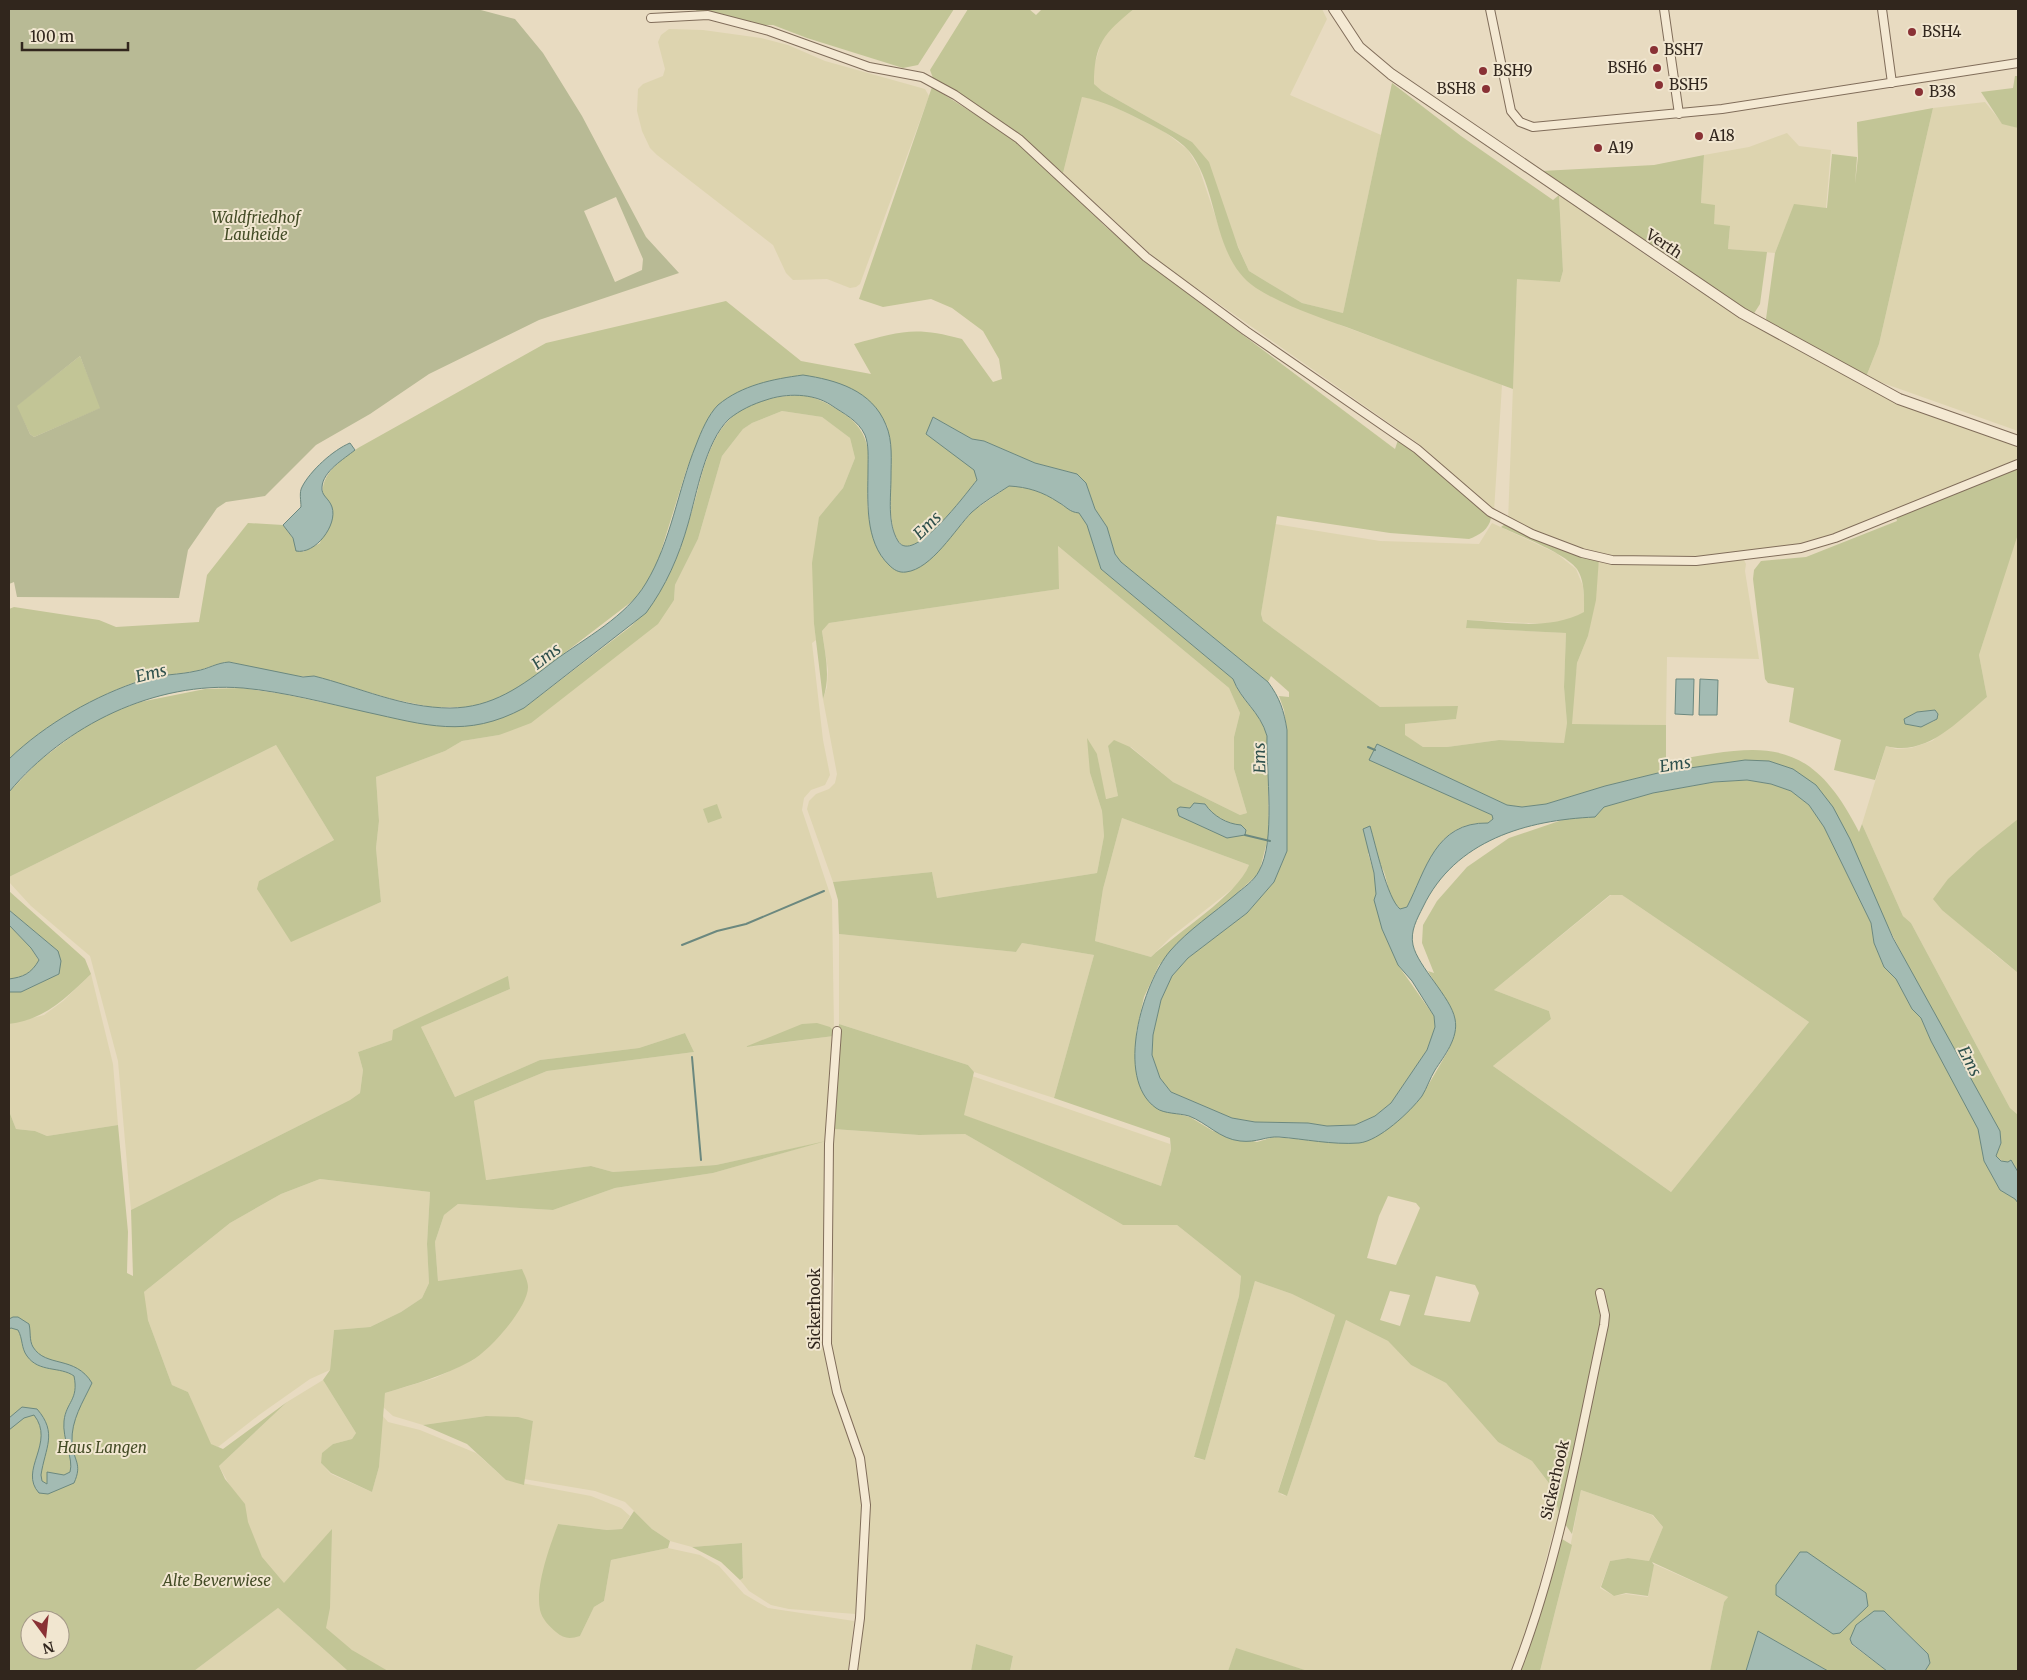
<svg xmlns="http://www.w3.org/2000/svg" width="2027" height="1680" font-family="Merriweather,serif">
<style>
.farmland{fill:#ddd4af}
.green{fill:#c2c596;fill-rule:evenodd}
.cemetery{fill:#b8ba95;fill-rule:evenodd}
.water{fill:#a3bbb3;stroke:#6b887f}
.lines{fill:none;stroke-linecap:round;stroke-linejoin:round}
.stream{stroke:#6b887f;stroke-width:2}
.minor-casing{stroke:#806d5a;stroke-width:10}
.tertiary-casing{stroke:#806d5a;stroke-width:12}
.minor{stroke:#f4e9d3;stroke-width:8}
.tertiary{stroke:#f4e9d3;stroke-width:10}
.poi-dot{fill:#893135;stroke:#f1e6d0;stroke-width:2}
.labels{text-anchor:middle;stroke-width:4;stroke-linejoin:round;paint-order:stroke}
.poi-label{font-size:15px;fill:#31261d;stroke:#f1e6d0;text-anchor:start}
.park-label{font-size:15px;font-style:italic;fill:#444c26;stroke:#f1e6d0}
.street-label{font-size:15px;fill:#31261d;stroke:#f1e6d0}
.water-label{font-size:16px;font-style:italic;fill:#2e504c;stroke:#f1e6d0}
</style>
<rect width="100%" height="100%" fill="#e8dbc1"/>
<path class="farmland" d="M1134 9H1322L1327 19 1290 95 1381 135 1343 313 1302 303 1249 271 1192 142 1102 91 1093 84 1094 66 1103 37 1111 27Z
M669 29 703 30 761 38 788 45 825 61 925 89 929 96 860 284 856 287 850 288 827 279 793 280 786 273 773 245 657 155 650 148 642 131 637 111 638 89 643 84 663 76 665 69 658 42 661 35Z
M1082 97 1101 100 1165 132 1188 150 1199 168 1226 248 1240 271 1340 325 1502 385 1494 511 1419 444 1158 261 1063 173Z
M1985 102 2002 123 2018 128V431L1866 377 1879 344 1933 108Z
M1787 133 1799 146 1831 150 1826 208 1794 205 1775 253 1728 249 1730 227 1714 224 1701 203 1704 155 1749 147Z
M1559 195 1680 279 1749 322 1852 379 2018 444V464L1835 538 1742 556 1746 564 1745 571 1759 659 1667 657 1666 725 1571 724 1577 663 1588 636 1599 558 1508 522 1517 278 1560 282 1563 271Z
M782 411 822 417 850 438 855 458 843 488 819 517 814 624 816 640 812 643 823 740 830 775 825 785 811 790 804 798 802 810 832 900 834 1031 762 1041 748 1047 834 1036 826 1141 824 1344 827 1370 857 1459 862 1505V1547L856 1614 789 1609 771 1605 749 1591 740 1580 743 1578 742 1543 692 1547 670 1541 652 1529 625 1502 595 1491 524 1479 533 1421 486 1416 423 1425 393 1416 383 1407 385 1393 435 1378 473 1360 522 1269 438 1281 435 1242 444 1215 458 1204 553 1210 615 1188 713 1173 814 1144 716 1165 613 1172 591 1166 485 1180 474 1101 547 1071 694 1052 685 1033 639 1048 540 1060 455 1097 421 1027 510 989 508 977 392 1040 358 1052 363 1070 360 1093 350 1100 131 1210 118 1061 90 956 31 906 9 882V877L276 745 334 840 259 881 291 941 381 902 376 848 379 821 376 777 445 751 462 741 499 735 674 600 675 585 698 539 722 456 743 429 752 423Z
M1492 523 1556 553 1576 569 1583 586 1585 612 1570 620 1549 624 1467 620 1466 628 1566 633 1564 687 1567 723 1565 743 1499 740 1447 747H1423L1404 735 1405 724 1456 719 1457 707H1380L1263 621 1261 614 1275 524 1380 541 1479 544Z
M2017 534 2018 819 2013 826 1988 949 2018 973 2017 1114 2010 1108 1911 923 1903 916 1862 824 1886 746 1896 749 1911 748 1932 741 1987 697 1979 655Z
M1058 546 1229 688 1240 713 1234 737V769L1247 813 1240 815 1173 782 1131 747 1108 746 1118 796 1105 799 1097 754 1090 773 1102 811 1104 836 1097 873 937 898 932 872 833 882 807 809 809 801 816 794 829 789 835 783 837 774 823 699 827 687 828 670 822 631 829 623 1058 589Z
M1122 818 1249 865 1245 875 1236 886 1171 937 1151 957 1095 941 1103 889Z
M1611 895H1622L1809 1022 1671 1192 1493 1066 1551 1019 1549 1011 1494 990Z
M839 934 1016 952 1022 943 1094 955 1054 1098 974 1072 968 1065 839 1024Z
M91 974 113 1064 118 1125 47 1136 35 1131 16 1129 9 1111V1024L44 1015 63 1001Z
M972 1076 1170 1144 1171 1150 1161 1186 963 1115Z
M833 1129 919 1135 965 1134 1123 1225H1177L1241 1276 1239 1296 1194 1458 1205 1460 1255 1281 1292 1294 1335 1315 1278 1491 1282 1495 1287 1496 1346 1320 1388 1341 1411 1365 1446 1383 1498 1442 1532 1461 1552 1487 1560 1517 1552 1536 1528 1629 1511 1671H1308L1236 1649 1228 1671H1010L1013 1656 976 1644 971 1671H856L868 1504 834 1368 832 1343 834 1279 829 1230Z
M320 1179 430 1192 427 1244 429 1283 422 1298 401 1312 370 1327 334 1330 330 1370 310 1379 259 1415 218 1447 210 1444 188 1392 172 1385 148 1320 142 1297 144 1292 230 1223 281 1194Z
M323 1380 356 1433 352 1439 333 1444 323 1453 321 1463 331 1474 372 1492 379 1467 382 1415 388 1422 420 1430 476 1453 506 1480 591 1496 621 1508 630 1516 622 1529 607 1530 558 1524 544 1573 580 1636 594 1607 604 1601 611 1560 668 1548 700 1555 719 1566 744 1594 768 1608 854 1621 848 1671H380L276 1593 241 1506 219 1466 287 1402Z
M1581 1490 1652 1515 1663 1527 1649 1561 1628 1558 1610 1561 1600 1588 1614 1596 1626 1594 1648 1597 1654 1564 1728 1597 1724 1602 1710 1671H1540L1566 1569Z
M278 1608 348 1671H194Z"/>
<path class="green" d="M697 9H954L918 65 903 68 807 38 773 25H763L708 11H696Z
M968 9H1029L1036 15 1042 9H1134C1104 33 1094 44 1094 84L1102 91 1192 142 1209 162 1238 247 1249 271 1302 303 1343 313 1392 83 1461 136 1553 200 1559 195 1563 271 1560 282 1517 279 1513 389C1461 370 1409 351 1357 331 1324 319 1286 307 1256 288 1211 258 1220 189 1189 151 1177 137 1157 128 1141 120 1121 110 1104 101 1082 97L1063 173 1020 136 933 78 930 70Z
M2015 76H2018V128L2002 124 1981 92 2013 88Z
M932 87 1017 141 1106 227 1151 266 1395 449 1398 440 1414 451 1491 518C1489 529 1480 535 1469 539L1390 533 1277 516 1261 614 1263 621 1380 707 1458 706 1456 719 1405 724V735L1423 747H1447L1499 740 1564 743 1567 723 1564 687 1566 633 1466 628 1467 620C1506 622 1549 631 1584 612 1584 598 1585 581 1577 569 1565 553 1520 536 1501 527L1508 522 1599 558 1596 600 1588 636 1577 663 1572 724 1666 725V762C1763 744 1809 733 1859 832L1862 824 1903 916 1911 923 2010 1108 2017 1114 2018 1112V1172C2011 1162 2003 1164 1996 1156L2001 1143 1999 1131 1930 1009 1816 785 1662 772 1605 786 1546 804 1522 807 1507 805 1377 744 1370 760 1492 815 1493 819 1488 823C1435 821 1426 871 1407 907L1400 909C1388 899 1389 886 1384 872 1382 865 1373 858 1368 853L1374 873 1382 929 1398 965 1434 1016 1435 1027 1427 1050 1391 1103 1375 1116 1355 1125 1327 1126 1308 1123 1255 1122 1232 1118 1171 1092 1160 1078 1152 1055 1153 1035 1161 1000 1172 976 1188 958 1247 913 1274 882 1287 851V730L1284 710 1279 696 1289 697V692L1271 676 1268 682 1121 562 1115 554 1107 527 1095 509 1086 483 1077 474 1035 463 984 441 972 439 933 417 926 434 975 470 977 480C964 496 931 540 913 546 882 557 891 464 891 448 890 440 888 433 887 425L803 375 703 428 686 471 657 564 646 584 635 599 524 684 498 699 470 707H431L392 699 314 676C293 678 271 672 250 667 243 666 235 662 228 662 216 663 206 669 195 671 179 674 162 675 146 679 102 691 41 728 9 759V609L14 607 99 620 116 627 199 622 207 575 248 523 283 525 303 552 320 543 329 501 323 495C320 474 342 459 358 448L546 343 726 301 801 361 871 374 854 344C900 331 915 326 962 339L993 382 1002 379 999 359 983 331 952 308 931 299 883 307 859 299Z
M1933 108 1879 344 1866 377 1772 327 1766 319 1775 253 1794 204 1827 208 1832 154 1857 157 1855 184 1858 157 1857 122Z
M1704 155 1701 203 1715 205 1714 224 1730 226 1728 249 1767 252 1760 304 1753 315 1542 171 1654 165Z
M80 356 101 408 34 437 30 434 16 406Z
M803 395C820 399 830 404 844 414 881 438 865 474 868 512 870 529 875 544 883 559L936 553 973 511 1009 486C1028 487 1043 492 1058 502 1066 507 1069 511 1079 512L1087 525 1101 569 1233 679C1241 702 1260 711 1267 736L1269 834 1259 873 1159 965 1144 997 1136 1033 1157 1109 1190 1117 1213 1131 1257 1142 1274 1137 1330 1142 1380 1133 1402 1117 1423 1094 1448 1051 1455 1032V1017L1428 971 1434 973 1422 943 1423 925 1437 901 1467 867 1509 838 1568 818 1595 817 1604 807 1653 793 1714 782 1747 780 1771 784 1791 791 1809 805 1824 827 1871 923 1874 943 1884 967 1896 979 1912 1009 1921 1018 1931 1041 1979 1129 1984 1161 2000 1190 2015 1199 2018 1203V1671H1925L1930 1663 1928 1654 1884 1611H1874L1850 1639 1852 1645 1887 1671H1828L1758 1631 1746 1671H1710L1724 1602 1728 1597 1652 1562 1654 1565 1648 1596 1626 1593 1614 1596 1601 1587 1610 1561 1628 1558 1649 1561 1663 1527 1653 1515 1581 1490 1572 1534 1560 1517 1552 1487 1532 1461 1498 1442 1446 1383 1411 1365 1388 1341 1346 1320 1287 1496 1278 1492 1335 1315 1292 1294 1255 1281 1205 1460 1194 1457 1239 1296 1241 1276 1177 1225H1123L965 1134 919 1135 833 1129 839 1024 968 1065 974 1072 964 1115 1161 1186 1171 1150 1170 1138 1054 1098 1094 955 1022 943 1016 952 839 934 838 900 833 882 932 872 937 898 1097 873 1104 836 1102 811 1090 773 1087 738 1097 754 1106 799 1118 796 1108 746 1114 740 1130 747 1173 782 1240 815 1247 813 1234 769V737L1240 713 1229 688 1058 546 1059 589 829 623 822 631C825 654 831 676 823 699L814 624 812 563 819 517 843 488 855 458 850 438 822 417 782 411 752 423 743 429 722 456 698 539 675 585 674 600 658 624 531 723 499 735 462 741 445 751 376 777 379 821 376 848 381 902 291 942 257 889 259 881 334 840 276 745 9 877V792L39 761 80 730 102 716 140 702 205 689 242 688 283 694 429 725 524 708 630 627C670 591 683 544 697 493 703 469 711 438 729 420 748 400 776 396 803 395ZM1205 804 1212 814 1232 824 1214 832 1179 816 1180 807 1190 808ZM1122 818 1249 865C1238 895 1176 933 1151 957L1095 941 1103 889ZM1610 895H1622L1809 1022 1671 1192 1493 1066 1551 1019 1549 1011 1494 990ZM1388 1196 1416 1203 1420 1208 1396 1265 1367 1258 1379 1216ZM1436 1276 1475 1285 1479 1293 1470 1322 1424 1315ZM1390 1291 1410 1295 1400 1326 1380 1320Z
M2018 464V534L1979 655 1987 697C1958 721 1927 757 1886 746L1875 780 1834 770 1841 740 1789 722 1794 688 1768 683 1765 679 1753 579 1754 570 1761 561 1806 557 1897 521 1895 514ZM1935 710 1934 721 1919 727 1911 725 1906 718 1917 712Z
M717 804 722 818 708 823 703 809Z
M2018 819V973L1942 910 1933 899 1948 879 1979 850Z
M9 891 85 959 91 974C66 998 44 1020 9 1024V992H21L59 974 58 951 9 910Z
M9 925 31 948 39 961C31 974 23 977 9 979Z
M508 976 510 989 421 1027 455 1097 540 1060 639 1048 685 1033 694 1052 547 1071 474 1101 486 1180 591 1166 613 1172 716 1165 826 1141 713 1173 615 1188 553 1210 458 1204 444 1215 435 1242 438 1281 522 1269C524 1274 528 1281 528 1287 528 1308 489 1351 471 1361 444 1376 414 1384 385 1393L379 1467 372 1492 331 1473 321 1463 322 1453 333 1444 352 1439 356 1433 323 1380 330 1370 334 1330 370 1327 401 1312 422 1298 429 1283 427 1244 430 1192 320 1179 281 1194 230 1223 144 1292 148 1320 172 1385 188 1392 211 1444 223 1449 287 1402 219 1466 225 1479 245 1504 248 1522 262 1557 284 1583 332 1529 330 1608 326 1628 352 1650 388 1671H348L278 1608 194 1671H9V1111L16 1129 35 1131 47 1136 118 1125 128 1232 127 1273 133 1276 131 1210 350 1100 360 1093 363 1070 358 1052 392 1040 393 1030ZM30 1620H60V1650H30Z
M817 1023 830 1027 834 1031V1036L745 1047 802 1024Z
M486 1416 518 1417 533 1421 524 1485 506 1480 467 1444 423 1425Z
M634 1511 652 1529 670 1541 668 1548 611 1560 604 1601 594 1607 580 1636C570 1639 564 1639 556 1632 549 1626 542 1619 540 1610 535 1586 550 1546 558 1524L607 1530 622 1529Z
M1562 1539 1572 1545 1540 1671H1519Z
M742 1543 743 1578 740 1580 721 1562 692 1547Z
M976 1644 1013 1656 1010 1671H971Z
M1236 1648 1308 1671H1228Z"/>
<path class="cemetery" d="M9 9H477L515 19 543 53 582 116 646 237 679 273 539 320 429 374 370 414 316 445 265 496 226 502 217 508 188 550 179 598 17 597 14 582 9 584ZM616 197 643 259 642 270 615 282 584 211ZM80 356 100 408 34 437 30 434 17 406Z"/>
<path class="water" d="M803 375C836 380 872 390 886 425 893 441 891 461 891 477 891 497 887 523 898 541 913 566 967 492 977 480L974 470 926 434 933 417 972 439 984 441 1035 463 1077 474 1086 483 1095 509 1107 527 1115 554 1121 562 1268 682C1280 698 1284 711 1287 730V851L1274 882 1247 913 1188 958 1172 976 1161 1000 1153 1035 1152 1055 1160 1078 1171 1092 1232 1118 1255 1122 1308 1123 1327 1126 1355 1125 1375 1116 1391 1103 1427 1050 1435 1027 1434 1016 1412 981 1398 965 1382 929 1374 900 1376 894 1374 873 1363 829 1370 826C1376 846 1387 898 1400 909L1407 907C1426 870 1435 822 1488 823L1493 819 1492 815 1369 760 1377 744 1507 805 1522 807 1546 804 1605 786 1662 772 1745 760 1769 761 1793 769 1816 785 1833 807 1850 839 1893 938 2000 1131 2001 1143 1996 1156 2001 1161 2008 1162 2011 1160 2018 1172V1203L2015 1199 2000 1190 1984 1161 1978 1129 1931 1041 1921 1018 1912 1009 1896 979 1884 967 1874 943 1871 923 1824 827 1809 805 1791 791 1771 784 1747 780 1714 782 1653 793 1604 807 1595 817C1527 820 1455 840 1423 907 1417 919 1410 931 1413 945 1418 967 1451 997 1455 1019 1459 1038 1444 1056 1435 1070 1430 1078 1427 1088 1422 1096 1410 1112 1379 1141 1359 1143 1332 1145 1305 1139 1279 1137 1266 1136 1257 1143 1240 1141 1220 1139 1207 1123 1189 1116 1179 1113 1164 1114 1156 1108 1114 1078 1143 983 1170 951 1188 930 1214 913 1235 895 1243 888 1254 881 1259 871 1276 842 1266 771 1267 736 1260 711 1241 701 1233 679L1101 569 1087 525 1079 513C1069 512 1067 507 1058 502 1043 492 1028 487 1009 486 997 494 983 502 972 512 955 529 932 569 906 572 899 573 894 570 889 565 864 541 868 500 868 468 868 457 869 445 865 435 858 420 844 414 831 405 813 393 786 393 766 400 753 404 740 410 729 419 705 442 697 493 688 524 679 556 666 586 646 613L524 708C466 739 426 725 366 712 326 703 285 692 243 688 155 681 65 725 9 792V759C45 724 96 695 143 680 161 674 179 675 196 671 208 669 216 663 229 662L303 677 314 676C358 687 403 708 450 708 492 708 522 686 554 661 585 638 626 617 646 583 671 542 678 489 696 445 701 432 708 415 718 405 742 385 773 379 803 375Z
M350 443 355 450C344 459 323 471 322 487 321 496 329 498 332 507 338 525 315 555 296 551L293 538 283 525 301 507C301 501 299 492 302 487 310 471 333 450 350 443Z
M1676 679H1694L1693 715 1675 714Z
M1700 679 1718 680 1717 715H1699Z
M1935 710 1938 714 1937 719 1921 727 1905 724 1904 719 1917 712Z
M1194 803 1205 804C1213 816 1227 824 1241 825L1246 830 1245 835 1227 838 1179 816 1177 809 1180 807 1190 808Z
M9 910 58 951 61 961 59 974 21 992H9V979C23 977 31 974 39 960L31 948 9 925Z
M13 1317H18L29 1324C31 1332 29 1340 33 1347 46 1368 75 1355 92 1383 83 1402 71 1420 72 1442 73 1461 83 1463 74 1483L48 1494 39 1493C18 1470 56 1443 34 1415L24 1418 9 1430V1418L22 1407 37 1409C58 1433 45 1448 41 1475L42 1481 47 1484V1472L64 1475 70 1472C74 1459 62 1439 64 1421 66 1402 79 1400 74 1376 60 1366 39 1373 27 1356 21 1348 23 1339 18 1330L11 1328 9 1329V1319Z
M1800 1552H1807L1866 1593 1868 1606 1840 1633 1833 1634 1776 1595V1585Z
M1874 1611H1884L1928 1654 1930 1663 1925 1671H1887L1852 1644 1850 1639 1856 1625Z
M1758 1631 1828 1671H1746Z"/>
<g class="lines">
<path class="stream" d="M1368 747 1375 750
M1245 835 1270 841
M682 945 717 931 746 924 824 891
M692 1057 701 1160"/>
<g class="minor-casing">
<path id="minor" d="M1490 9 1511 111 1520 122 1533 127 1722 109 2018 63
M1664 9 1679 114
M1882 9 1892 83
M651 18 708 15 769 31 869 67 922 77 955 95 1019 139 1146 257 1246 331 1417 449 1490 512 1532 534 1582 553 1612 560 1696 561 1801 548 1835 538 2018 464
M837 1031 829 1144 827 1344 837 1392 860 1458 866 1505 860 1618 853 1671
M1516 1671C1559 1561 1579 1441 1604 1325L1605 1315 1600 1293"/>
</g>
<g class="tertiary-casing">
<path id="tertiary" d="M1334 9 1359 47 1391 74 1742 313 1899 399 2018 441"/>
</g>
<use href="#minor" class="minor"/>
<use href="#tertiary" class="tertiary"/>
</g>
<g class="poi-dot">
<circle cx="1912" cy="32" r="5"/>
<circle cx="1654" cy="50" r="5"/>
<circle cx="1657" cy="68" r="5"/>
<circle cx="1483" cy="71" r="5"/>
<circle cx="1659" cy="85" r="5"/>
<circle cx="1486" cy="89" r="5"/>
<circle cx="1919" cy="92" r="5"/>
<circle cx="1699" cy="136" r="5"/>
<circle cx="1598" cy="148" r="5"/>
</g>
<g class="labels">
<g class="poi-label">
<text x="1922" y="37">BSH4</text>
<text x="1664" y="55">BSH7</text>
<text x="1647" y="73" text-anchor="end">BSH6</text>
<text x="1493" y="76">BSH9</text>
<text x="1669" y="90">BSH5</text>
<text x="1476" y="94" text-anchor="end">BSH8</text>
<text x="1929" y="97">B38</text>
<text x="1709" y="141">A18</text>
<text x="1608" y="153">A19</text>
</g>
<g class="park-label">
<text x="256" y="223">Waldfriedhof<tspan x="256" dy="17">Lauheide</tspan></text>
<text x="102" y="1453">Haus Langen</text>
<text x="217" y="1586">Alte Beverwiese</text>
</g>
<g class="street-label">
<text transform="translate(1664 244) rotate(34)" y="5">Verth</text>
<text transform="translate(815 1309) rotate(-90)" y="5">Sickerhook</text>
<text transform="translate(1555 1480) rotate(-77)" y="5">Sickerhook</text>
</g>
<g class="water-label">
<text transform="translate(927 525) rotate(-44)" y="6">Ems</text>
<text transform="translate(546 656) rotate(-37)" y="6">Ems</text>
<text transform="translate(151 673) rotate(-14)" y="6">Ems</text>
<text transform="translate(1259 758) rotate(-92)" y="6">Ems</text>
<text transform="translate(1675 764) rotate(-9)" y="6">Ems</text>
<text transform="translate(1970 1061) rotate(63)" y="6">Ems</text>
</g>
</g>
<rect width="2027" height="1680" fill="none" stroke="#31261d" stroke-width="20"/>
<g transform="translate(45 1635) rotate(165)"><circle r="24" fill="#f1e6d0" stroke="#a49988"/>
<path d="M0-4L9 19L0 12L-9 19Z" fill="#893135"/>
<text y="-8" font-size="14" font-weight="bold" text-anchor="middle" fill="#31261d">N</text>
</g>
<path d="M22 42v8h106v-8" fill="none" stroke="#31261d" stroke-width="2.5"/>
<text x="30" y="42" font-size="15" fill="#31261d" stroke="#f1e6d0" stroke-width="4" paint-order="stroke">100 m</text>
</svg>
